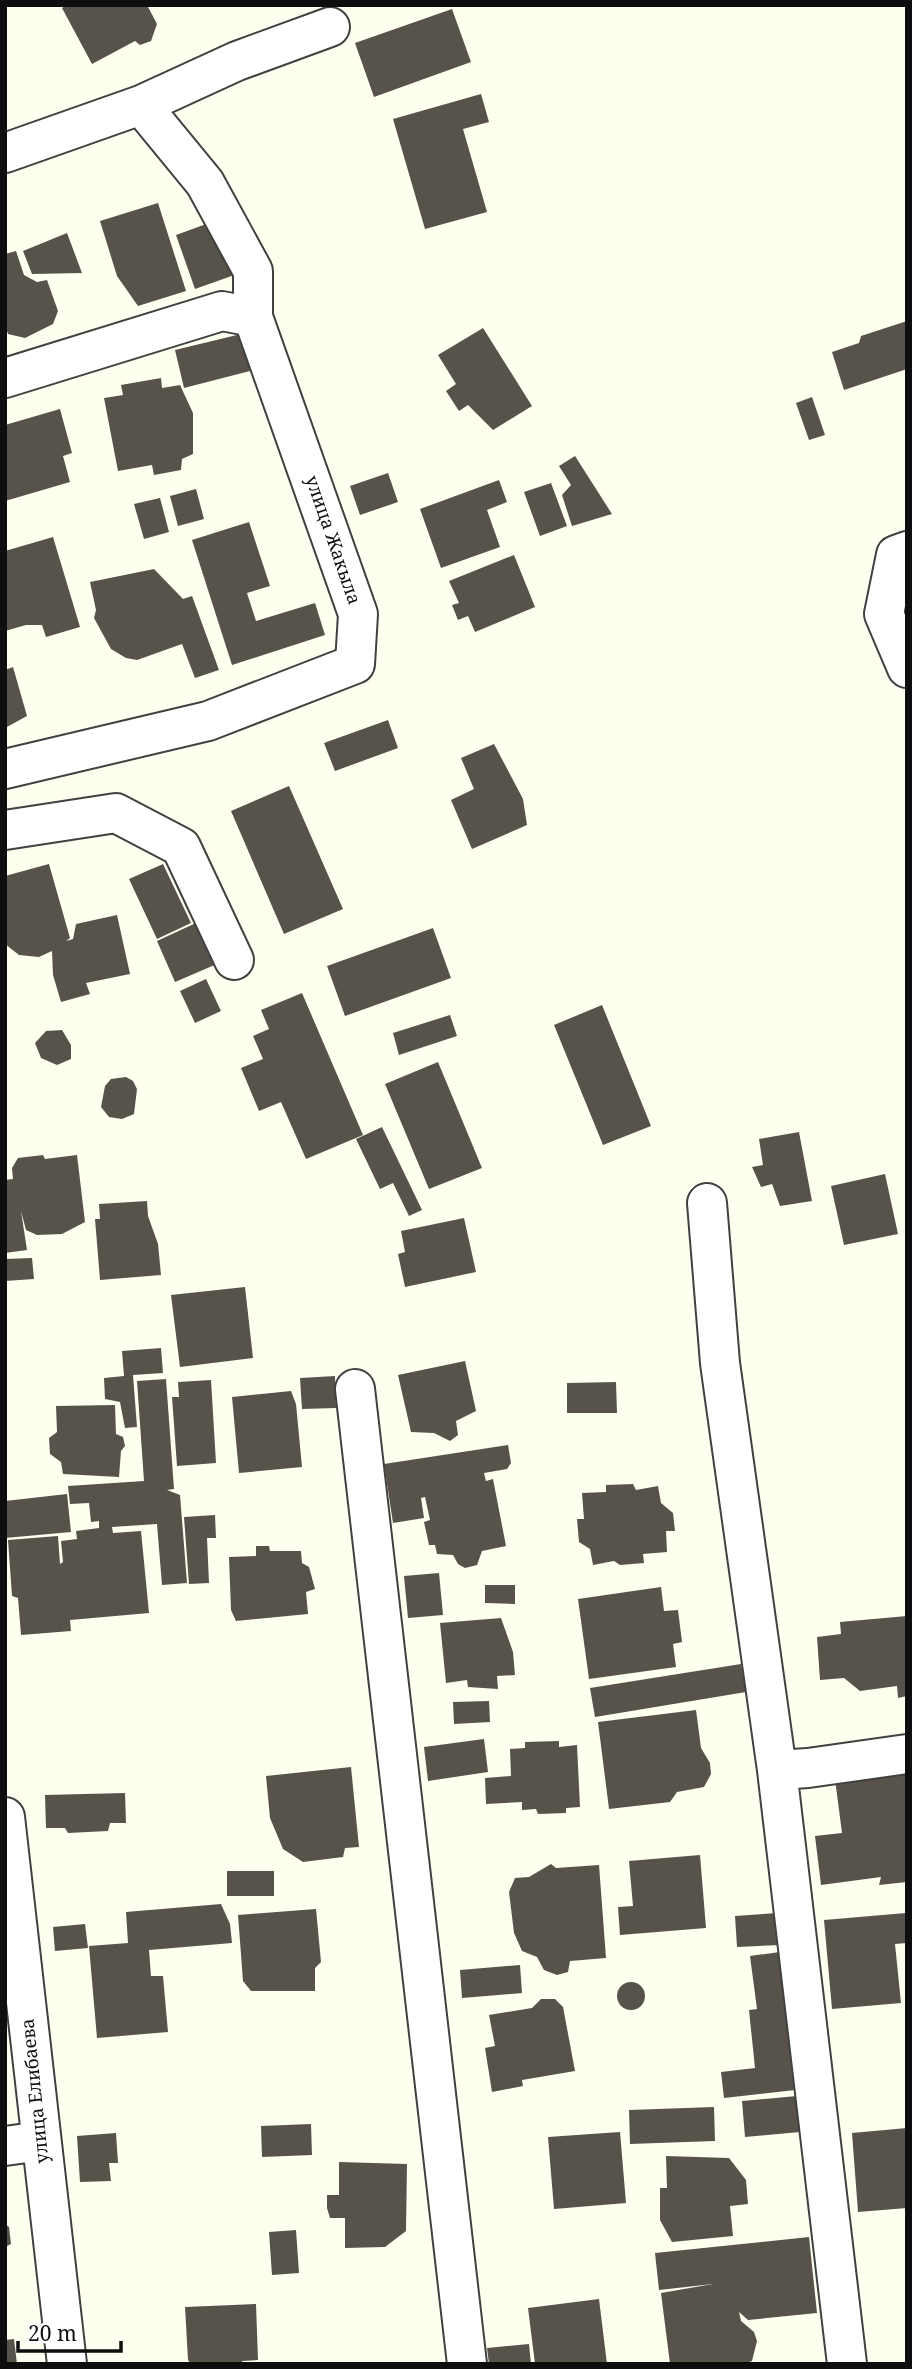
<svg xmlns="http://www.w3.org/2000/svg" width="912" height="2369" font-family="'Noto Serif',serif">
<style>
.building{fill:#57534a}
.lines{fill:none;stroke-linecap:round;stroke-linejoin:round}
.street-casing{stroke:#414141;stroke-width:42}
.street{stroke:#fff;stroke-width:38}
.labels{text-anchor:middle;stroke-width:7;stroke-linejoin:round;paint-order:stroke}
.street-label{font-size:18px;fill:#0e0e0e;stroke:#fff}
</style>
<rect width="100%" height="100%" fill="#fdffef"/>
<path class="building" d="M66 5H147L157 24 151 41 140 45 135 41 92 64 62 8Z
M452 9 471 62 374 97 355 43Z
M481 94 489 122 463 129 487 212 425 229 393 119Z
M158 203 186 291 138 306 117 276 100 221Z
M220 219 240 273 195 289 176 235Z
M67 233 82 273 32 274 23 251Z
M16 251 24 275 37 282 47 280 58 311 53 324 25 338 8 334 5 326V254Z
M907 321V369L844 390 832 352 859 343 861 336Z
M483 328 532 406 493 430 468 405 459 411 446 391 456 384 438 355Z
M241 334 250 371 184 388 175 350Z
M161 378 162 388 180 385 193 413V454L182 459 181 470 154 475 152 465 118 471 104 398 123 395 121 385Z
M812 397 825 435 809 440 796 403Z
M60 409 72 453 63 456 70 482 5 501V425Z
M575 456 612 514 572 526 562 495 571 485 559 466Z
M388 473 398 502 360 515 350 486Z
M499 480 507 502 487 510 500 547 441 568 420 509Z
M551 483 567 526 540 536 524 492Z
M196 489 204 519 178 526 170 496Z
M160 498 169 532 144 539 134 504Z
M249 522 270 586 247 593 256 621 315 603 325 635 232 665 192 540Z
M53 537 80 627 46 637 42 625H26L5 631V551Z
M514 555 535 607 475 632 468 616 458 620 452 605 459 603 449 581Z
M154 569 183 599 192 596 219 670 195 678 182 644 137 660 126 658 111 649 94 618 96 610 90 582Z
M13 667 27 716 5 728V670Z
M388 720 398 748 335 771 324 743Z
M494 744 523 799 527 825 472 849 451 800 474 789 461 758Z
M289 786 343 909 284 934 231 811Z
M49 864 70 938 66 941 73 939 76 924 117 915 130 974 86 983 90 994 61 1002 53 975 52 951 39 957 19 955 5 944V876Z
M163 864 191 923 157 939 129 879Z
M198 922 217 964 175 982 157 941Z
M433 928 451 978 345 1016 327 966Z
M206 979 221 1011 195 1023 180 991Z
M302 993 363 1135 306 1159 281 1102 259 1111 241 1068 263 1059 253 1036 269 1029 261 1010Z
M602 1005 651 1126 603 1145 554 1025Z
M450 1015 457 1036 399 1055 393 1033Z
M62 1030 71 1045V1059L57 1065 41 1058 35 1043 46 1031Z
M438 1062 482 1168 429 1189 385 1084Z
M126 1077 133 1081 137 1089 134 1114 122 1119 109 1117 101 1107 105 1086 111 1079Z
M382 1127 422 1210 409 1216 393 1183 380 1189 356 1139Z
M799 1132 812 1201 780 1206 772 1184 761 1187 752 1167 763 1165 759 1139Z
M43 1155 45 1159 77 1155 85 1222 62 1234 37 1235 26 1230 21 1211 27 1250 5 1253V1180L13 1179 12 1168 18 1158Z
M885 1174 898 1234 844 1245 831 1186Z
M147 1201 148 1216 158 1244 161 1275 100 1280 95 1219H100L99 1204Z
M464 1218 476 1272 405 1287 398 1254 405 1252 401 1231Z
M32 1258 34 1279 5 1281V1259Z
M245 1287 253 1358 180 1367 171 1295Z
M161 1348 163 1373 133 1375 137 1427 125 1428 120 1402 105 1399 104 1378 124 1376 122 1351Z
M465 1361 476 1411 456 1421 458 1435 450 1441 434 1433 411 1432 398 1375Z
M335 1376 336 1408 302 1409 300 1378Z
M166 1379 174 1489 167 1490 180 1495 187 1583 162 1585 157 1524 112 1527 113 1533 141 1531 149 1613 70 1620 71 1631 21 1635 18 1598 12 1596 8 1540 58 1536 60 1564 63 1562 61 1541 77 1539 76 1531 99 1528V1521L91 1522 89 1503 70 1504 68 1486 144 1481 137 1381Z
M211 1380 216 1463 177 1466 172 1397H179L178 1382Z
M616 1382 617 1413H567V1383Z
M291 1391 296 1404 302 1467 239 1473 232 1397Z
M115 1405 116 1434 123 1437 125 1446 121 1451 119 1477 63 1474 61 1462 50 1454 49 1438 57 1432 56 1406Z
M508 1445 511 1463 507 1469 484 1473 486 1481 493 1479 506 1546 482 1551 477 1565 465 1568 458 1564 453 1555 437 1554 435 1545H429L424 1522 430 1520 425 1497 421 1498 424 1518 393 1523 384 1464Z
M633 1484 636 1490 658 1486 661 1503 673 1513 675 1531H666L667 1552 643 1554 644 1563 620 1565 614 1561 593 1565 590 1549 579 1542 577 1519H584L582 1493 606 1492V1485Z
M67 1494 71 1532 5 1538V1501Z
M215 1515 216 1538H207L209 1583 189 1584 184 1517Z
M256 1546H269L270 1551H301L302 1563 309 1567 315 1589 306 1592 308 1614 236 1621 231 1610 229 1557 256 1556Z
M439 1573 443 1615 408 1618 404 1576Z
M485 1585H515V1604L485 1603Z
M661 1587 664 1611 678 1610 682 1642 673 1644 676 1667 589 1679 578 1599Z
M907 1616V1696L898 1698 897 1686 860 1691 844 1678 820 1680 817 1637 841 1634 840 1622Z
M501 1618 513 1652 515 1675 497 1676 498 1689 468 1687 467 1680 446 1683 440 1623Z
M741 1664 746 1692 595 1717 590 1688Z
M489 1701 490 1722 454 1724 453 1702Z
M696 1710 701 1748 710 1763 711 1774 704 1787 677 1792 670 1802 609 1809 598 1722Z
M484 1739 488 1772 428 1781 424 1747Z
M559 1741V1747L577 1745 580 1807 566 1808V1813L538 1814 536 1809 522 1810V1802L486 1804 485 1778 511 1776 510 1749 525 1748V1742Z
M351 1767 359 1847 345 1848 343 1857 303 1862 283 1849 270 1818 266 1776Z
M907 1769V1882L879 1885 881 1877 821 1885 815 1836 842 1833 835 1779Z
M125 1793 126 1823H110L108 1831 68 1833 65 1828H46L45 1795Z
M700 1855 706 1928 620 1935 618 1907 633 1906 629 1861Z
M551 1864 556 1868 599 1865 606 1958 570 1961 568 1972 557 1975 544 1970 537 1957 522 1951 514 1933 509 1892 515 1878 529 1877Z
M227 1871H274V1896H227Z
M221 1904 230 1924 232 1943 149 1950 151 1976H163L168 2032 97 2038 89 1946 128 1943 126 1912Z
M316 1909 321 1962 315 1968V1991H251L243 1981 238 1915Z
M778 1913 780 1945 737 1947 735 1916Z
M906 1913 907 1943 895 1944 901 2003 832 2009 824 1920Z
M85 1924 88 1948 55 1951 53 1927Z
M787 1951 804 2089 724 2098 721 2072 755 2068 749 2010 757 2009 750 1956Z
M520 1965 522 1993 462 1998 460 1970Z
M617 1996a14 14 0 1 1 28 0a14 14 0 1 1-28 0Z
M541 1999H555L563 2007 575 2071 522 2080 523 2086 492 2092 485 2048 495 2046 489 2015 532 2008Z
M797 2096 800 2132 745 2137 742 2101Z
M714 2107 715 2141 630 2144 629 2110Z
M311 2124 312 2155 262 2157 261 2126Z
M907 2128V2208L858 2212 852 2133Z
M620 2132 626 2203 554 2209 548 2137Z
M116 2133 118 2163H109L111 2181 80 2182 77 2136Z
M666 2156 729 2158 746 2180 748 2204 730 2206 733 2236 672 2242 660 2220V2188H667Z
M339 2162 407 2164 406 2231 385 2247 345 2248V2218H330L327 2208V2195H339Z
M5 2224 9 2227 11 2244 5 2247Z
M296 2230 299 2273 272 2275 269 2232Z
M809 2237 817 2313 748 2320 739 2312 741 2321 754 2332 757 2341 752 2361 744 2364H670L661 2293 713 2284 659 2290 655 2253Z
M599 2299 607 2364H535L528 2308Z
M256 2304 258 2360 242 2361 243 2364H191L188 2360 185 2307Z
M14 2339 17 2364H5V2340Z
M529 2344 531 2364H489L487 2348Z"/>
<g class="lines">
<g class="street-casing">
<path id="street" d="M5 153 141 105
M253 317V271L205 183 141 105 237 61 330 27
M5 378 222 311 253 317 358 614 355 664 208 721 5 769
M907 551 896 555 884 614 907 668
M5 830 116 813 181 847 234 960
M707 1203 720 1363 777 1770 847 2364
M355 1389 467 2364
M777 1770 808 1768 907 1754
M5 1817 67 2364
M5 2146 41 2141"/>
</g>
<use href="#street" class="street"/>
</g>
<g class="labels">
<g class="street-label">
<text transform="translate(333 540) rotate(71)" y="6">улица Жакыла</text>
<text transform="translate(35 2091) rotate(-96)" y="6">улица Елибаева</text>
</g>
</g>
<rect width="912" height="2369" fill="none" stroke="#0e0e0e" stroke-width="14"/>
<path d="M18 2341v10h103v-10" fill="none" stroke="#0e0e0e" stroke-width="3.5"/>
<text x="28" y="2341" font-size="21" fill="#0e0e0e" stroke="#ffffff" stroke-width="5" paint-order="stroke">20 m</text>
</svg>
